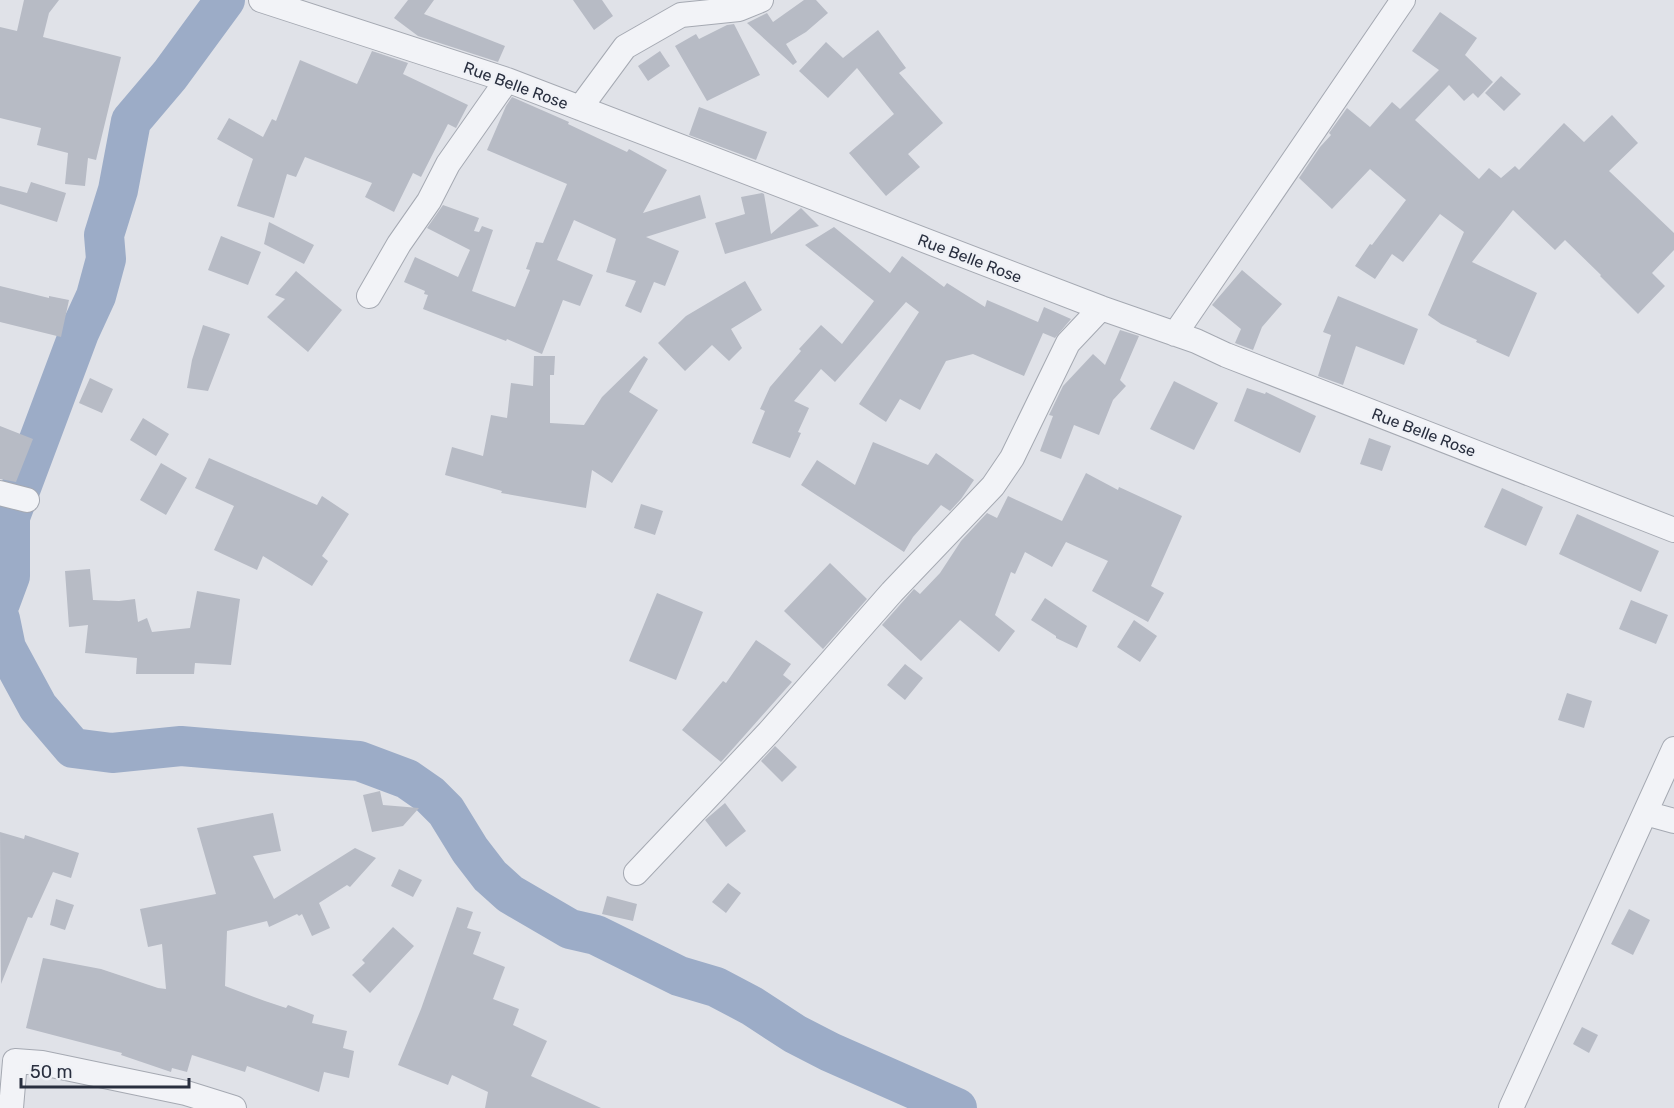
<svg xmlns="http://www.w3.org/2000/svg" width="1674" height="1108" font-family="Rubik,sans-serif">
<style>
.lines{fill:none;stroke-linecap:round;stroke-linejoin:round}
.river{stroke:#9cacc7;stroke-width:40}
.building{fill:#b7bbc5}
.minor-casing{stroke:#a5a9b2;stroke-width:26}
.minor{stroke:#f2f3f7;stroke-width:24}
.labels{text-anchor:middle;stroke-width:4.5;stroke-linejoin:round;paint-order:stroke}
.street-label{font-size:16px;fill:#292f3f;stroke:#eff1f6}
</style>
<rect width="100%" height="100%" fill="#e0e2e8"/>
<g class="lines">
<path class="river" d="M0 603 10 576V517L79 333 96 296 106 259 104 235 118 190 131 121 170 75 225 0
M0 619 6 648 38 707 73 748 112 753 181 746 359 761 407 779 430 795 446 811 470 850 490 876 510 894 570 929 596 935 679 976 716 987 752 1006 795 1034 830 1052 957 1108"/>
</g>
<path class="building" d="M24 0H59L49 13 43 37 121 57 96 160 88 158 85 186 65 184 68 153 37 145 41 128 0 118V27L17 31Z
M408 0H434L424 14 505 46 498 62 418 36 394 18Z
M573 0H602L613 16 594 30Z
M804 0H816L828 13 806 32 786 44 797 62 793 65 747 23 767 13 773 22Z
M1440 12 1477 38 1465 55 1493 82 1478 98 1473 93 1464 101 1449 85 1415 120 1479 179 1489 168 1501 178 1515 166 1519 170 1564 123 1584 142 1612 115 1638 143 1609 171 1674 233V250L1652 273 1665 286 1638 314 1600 276 1601 275 1565 240 1555 250 1513 210 1472 262 1537 293 1509 357 1476 342 1477 340 1441 324 1428 315 1464 232 1440 214 1403 262 1392 254 1375 279 1355 266 1370 244 1372 245 1406 200 1370 169 1332 209 1299 178 1320 147 1331 135 1329 133 1347 108 1370 127 1392 102 1400 109 1439 70 1412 51Z
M734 24 760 75 707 101 675 46 696 34 699 39 727 25Z
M878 30 906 68 899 73 943 123 908 154 920 167 886 196 849 153 894 114 857 68 828 98 799 71 826 42 843 58Z
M372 51 408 63 403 74 468 105 456 128 448 124 421 177 413 173 394 212 365 197 372 183 305 157 296 177 287 174 274 218 237 206 253 159 217 139 229 118 263 137 272 119 276 121 300 60 357 84Z
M660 51 670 66 648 81 638 66Z
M1501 76 1521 94 1504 111 1485 93Z
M512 97 569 122 568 124 627 152 629 149 667 170 643 213 700 195 706 218 646 237 679 251 665 286 654 282 641 313 625 306 636 281 606 272 616 239 574 220 557 260 593 275 580 306 563 300 542 354 507 339 506 341 423 309 428 295 424 294 425 291 404 282 415 257 458 277 470 250 427 228 443 205 479 218 474 231 479 232 482 226 493 230 472 291 515 307 530 270 526 269 536 242 543 243 567 184 487 150 506 106Z
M699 107 767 132 756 160 689 135Z
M31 182 66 193 57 222 0 204V186L27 193Z
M762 193 764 194 771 234 801 208 819 226 725 254 715 223 745 214 741 197Z
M269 222 314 245 304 264 264 244Z
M834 227 890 273 902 256 944 287 947 283 985 307 987 300 1038 322 1044 307 1071 319 1055 338 1043 333 1024 376 973 354 946 361 920 410 900 399 886 422 859 404 919 312 906 302 835 382 821 369 794 401 809 408 798 432 801 433 790 458 752 443 765 411 760 409 770 387 801 351 799 349 821 325 842 344 874 301 805 245Z
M221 236 261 252 248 285 208 270Z
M1242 270 1282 304 1262 327 1253 350 1235 343 1241 329 1212 305Z
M296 271 342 310 308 352 267 317 285 299 275 295Z
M745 281 762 310 731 329 742 348 729 361 712 345 685 371 658 343 686 316Z
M0 286 49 298V296L69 300 61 337 0 322Z
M1338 296 1418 329 1404 365 1356 346 1343 385 1318 376 1331 335 1323 332Z
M203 325 230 334 208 391 187 388 192 360Z
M1120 330 1139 336 1120 380 1126 386 1113 400 1099 435 1074 425 1061 459 1040 451 1053 416 1049 415 1063 386 1093 354 1105 365Z
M534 356H555L554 375H550V423L584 425 602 397 644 356 648 359 629 392 658 410 612 483 592 470 586 508 501 493 502 491 445 475 452 447 483 456 491 415 507 418 511 383 533 386Z
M90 378 113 389 102 413 79 403Z
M1174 381 1218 403 1194 450 1150 429Z
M1247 388 1265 394 1266 392 1316 416 1300 453 1234 421Z
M143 418 169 434 156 456 130 440Z
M0 426 33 439 16 482 0 479Z
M1369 438 1391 446 1382 471 1360 464Z
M873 442 928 465 936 453 974 480 961 499 950 511 941 505 913 537 904 552 801 485 817 460 855 485Z
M209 458 317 505 322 496 349 514 322 556 328 561 312 586 263 556 257 570 214 550 234 506 195 488Z
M161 463 187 478 166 515 140 500Z
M1086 473 1118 490 1119 487 1182 516 1151 586 1164 593 1148 622 1092 591 1108 561 1066 542 1052 567 1025 552 1015 574 1011 572 995 615 1015 631 999 652 960 620 921 661 882 625 914 589 920 594 940 573 961 541 987 513 997 518 1008 496 1062 521Z
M1502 488 1543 507 1526 546 1484 527Z
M641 504 663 511 655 535 634 528Z
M1577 514 1659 551 1641 592 1559 554Z
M830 563 867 599 823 649 784 611Z
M90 569 93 600 119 601 135 599 138 622 147 618 152 632 190 628 197 591 240 599 231 665 195 663 194 674H136L137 658 85 653 88 625 69 627 65 571Z
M657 593 703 612 676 680 629 661Z
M1045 598 1087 626 1077 648 1056 638V636L1031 620Z
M1631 600 1668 615 1656 644 1619 629Z
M1134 620 1157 636 1140 662 1117 647Z
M756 640 791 664 783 675 792 682 721 762 682 730 723 681 726 683Z
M905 664 923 678 905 700 887 685Z
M1567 693 1592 701 1584 728 1558 720Z
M775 746 797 767 782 782 761 761Z
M380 791 383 805 419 808 403 826 372 832 363 795Z
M725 803 746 831 726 847 705 820Z
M273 813 281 851 253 856 274 899 355 848 376 858 350 887 347 885 319 903 330 928 312 936 302 914 299 916 297 914 269 927 267 921 227 931 225 986 265 1001 286 1008 288 1005 314 1015 312 1023 347 1031 343 1048 354 1051 349 1078 324 1072 319 1092 247 1066 245 1072 192 1055 187 1072 172 1068 171 1072 121 1055 122 1053 26 1028 43 958 101 969 158 988 166 989 162 944 148 947 140 909 216 894 197 828Z
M0 832 24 839 25 835 79 853 71 878 53 872 32 918 28 917 1 984Z
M399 869 422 880 413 897 391 886Z
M728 883 741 893 726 913 712 902Z
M607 896 637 904 633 921 602 914Z
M56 899 74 905 65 930 50 925Z
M457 907 473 912 467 928 481 932 473 954 505 967 493 999 519 1009 513 1025 547 1041 531 1076 601 1108H485L488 1092 452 1075 448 1085 398 1065 421 1009Z
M1629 909 1650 920 1633 955 1611 944Z
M393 927 414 946 370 993 352 975 365 963 362 960Z
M1582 1027 1598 1035 1589 1053 1573 1044Z"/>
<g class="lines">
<g class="minor-casing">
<path id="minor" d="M261 0 507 80 1101 308 1196 341 1226 355 1674 530
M580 108 625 47 681 15 739 9 761 0
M369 296 399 244 429 201 448 164 507 80
M1175 334 1403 0
M0 493 27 500
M1645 813 1674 821
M636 873 769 732 892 592 993 486 1012 458 1068 343 1101 308
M11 1108 15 1061 42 1063 186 1093 234 1108
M1511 1108 1674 749"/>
</g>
<use href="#minor" class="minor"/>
</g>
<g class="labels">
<g class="street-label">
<text transform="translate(516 85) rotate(20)" y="6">Rue Belle Rose</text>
<text transform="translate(970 258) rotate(21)" y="6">Rue Belle Rose</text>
<text transform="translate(1424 432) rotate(21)" y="6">Rue Belle Rose</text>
</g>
</g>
<path d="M21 1078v9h168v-9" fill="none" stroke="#292f3f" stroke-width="3"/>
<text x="30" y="1078" font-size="18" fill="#292f3f" stroke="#eff1f6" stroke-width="4.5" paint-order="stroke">50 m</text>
</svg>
